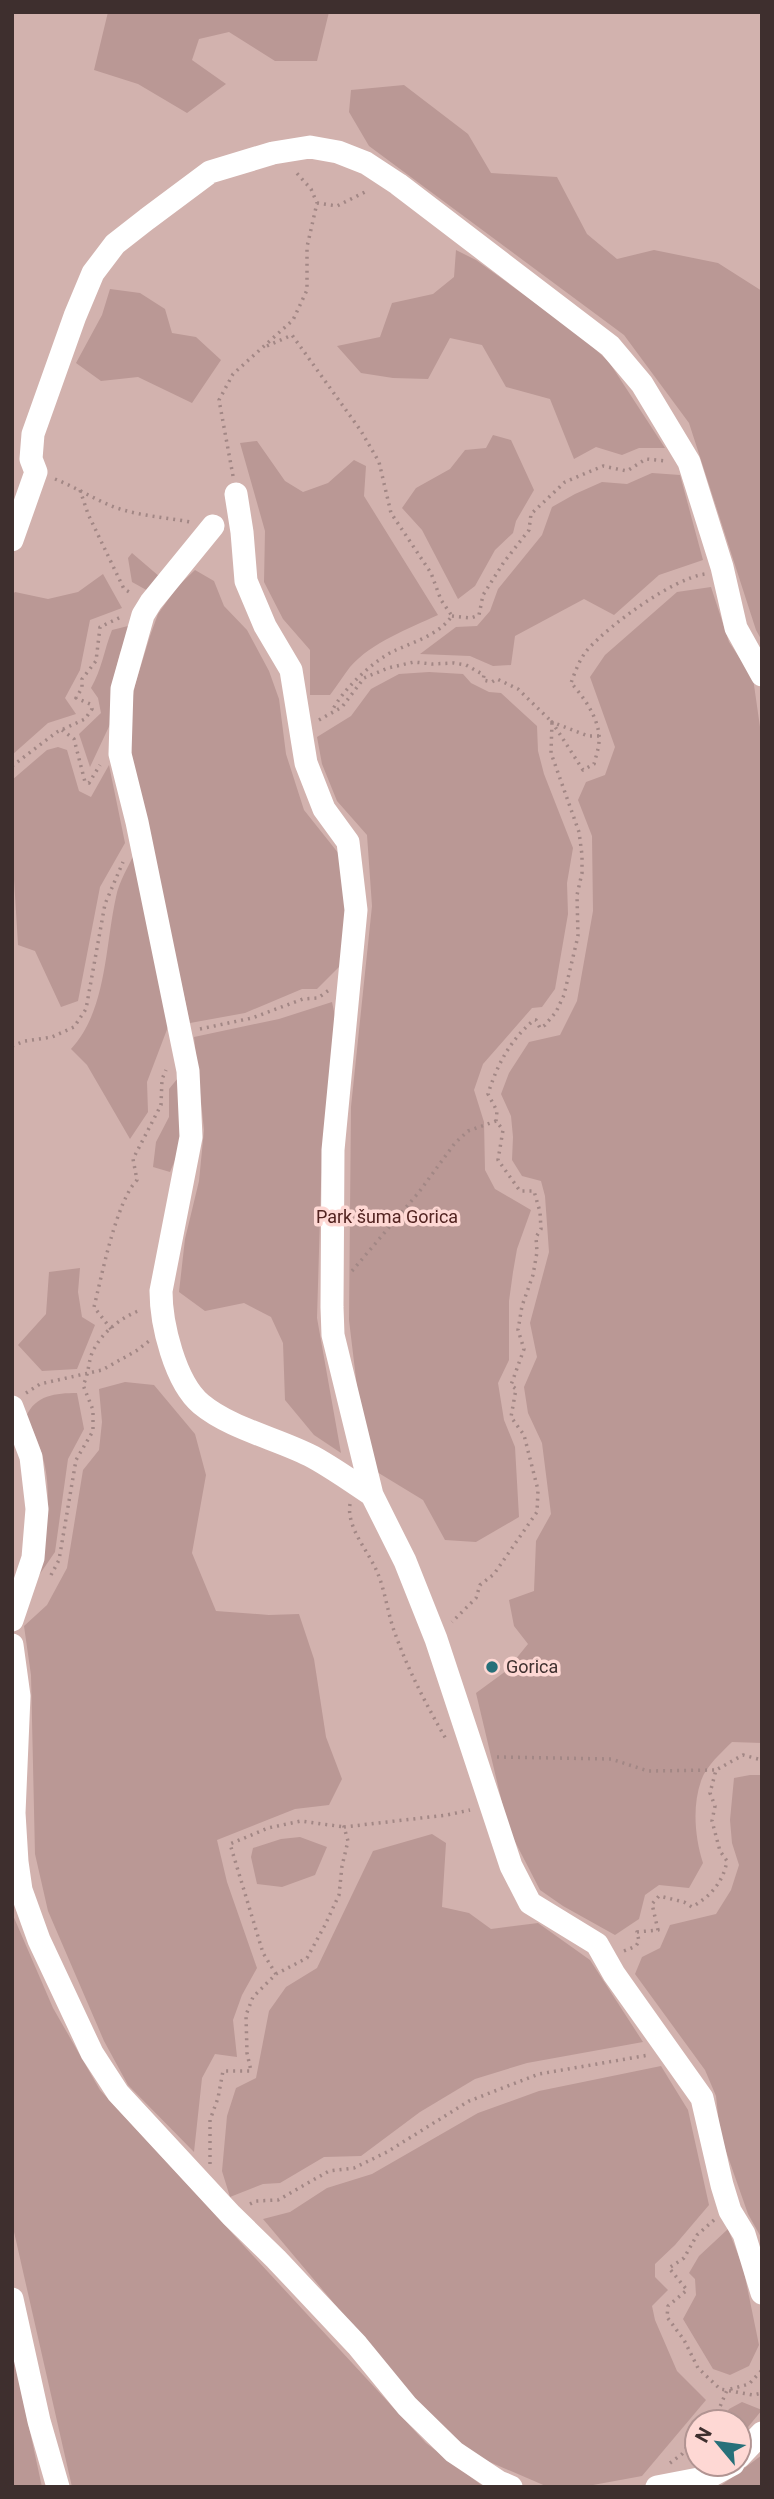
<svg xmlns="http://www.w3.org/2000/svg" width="774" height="2499" font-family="Roboto,sans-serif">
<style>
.green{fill:#d2b2ae;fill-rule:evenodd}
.forest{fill:#ba9895}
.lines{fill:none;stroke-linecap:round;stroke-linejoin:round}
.path{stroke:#a28785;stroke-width:3.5;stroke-dasharray:2 5;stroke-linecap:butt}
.minor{stroke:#fff;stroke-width:23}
.poi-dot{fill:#277079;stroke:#fed8d4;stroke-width:2.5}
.labels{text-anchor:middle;stroke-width:7;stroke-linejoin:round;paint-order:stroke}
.park-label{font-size:18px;fill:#522320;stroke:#fed8d4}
.poi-label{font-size:18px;fill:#3e2f2e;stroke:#fed8d4;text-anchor:start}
</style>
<rect width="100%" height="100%" fill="#fed8d4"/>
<path class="green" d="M12 12H762V2487H12ZM697 2422H739V2464H697Z"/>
<path class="forest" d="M108 12H329L317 61H275L229 32 199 39 192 60 226 84 187 113 138 84 94 70Z
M404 85 468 134 491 173 557 177 587 234 617 259 654 250 718 263 762 291V641L756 630 689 423 624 335 369 146 349 112 351 90Z
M456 250 476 260 581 336 609 362 665 448H639L622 455 596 447 574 459 550 399 506 387 482 345 450 338 428 379 393 378 361 373 337 346 380 337 392 303 433 294 454 277Z
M110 289 140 293 165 309 172 333 196 337 221 360 192 403 138 377 101 381 76 363 102 315Z
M493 435 511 440 534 490 516 521 513 533 495 550 475 586 458 599 422 530 402 508 416 488 450 469 465 450 486 448Z
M257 441 285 481 303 492 328 483 354 460 366 466 364 496 438 615C408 629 372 642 350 667 343 676 337 686 330 695H310V650L283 619 264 582 265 531 240 443Z
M652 473 680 475 703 560 659 575 614 615 584 599 515 636 511 665 493 666 470 656 420 654 456 627 477 626 490 611 498 589 542 535 552 507 575 494 602 482 627 484Z
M132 553 160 577 150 592 132 582 128 558Z
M195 570 214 581 224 606 247 630 269 671 279 699 286 754 304 810 339 854 347 903 343 963 317 989H302L245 1013 190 1023 133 764 128 722 135 685 150 636 158 614 177 587Z
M103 574 122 608 90 620 80 670 65 698 76 714 48 723 12 755V595L15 592 48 599 78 592Z
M711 587 729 642 753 678 762 741V1743L732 1742C721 1753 706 1766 701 1781 692 1807 695 1838 703 1863L689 1888 659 1885 645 1895 639 1919 615 1935 563 1906 540 1890 508 1828 476 1693 506 1671 528 1644 514 1626 509 1600 534 1591 536 1541 551 1514 542 1443 528 1413 524 1387 537 1357 530 1323 549 1252 545 1196 541 1181 522 1176 512 1160 513 1137 511 1116 501 1094 509 1073 529 1042 560 1035 577 1001 593 911 592 836 578 800 586 782 605 775 615 747 590 677 605 655 677 592Z
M132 625 120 653 111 690 113 718 90 767 79 734 101 713 98 698 91 688C102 669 104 650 112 630Z
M429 672 463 674 471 683 489 692 501 693 537 726 538 751 544 774 573 848 567 883 568 914 555 989 542 1007 532 1008 483 1064 474 1090 484 1122 485 1170 495 1189 531 1210 517 1249 513 1272 509 1301V1360L498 1383 504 1420 515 1447 519 1517 476 1542 445 1540 423 1500 377 1472 357 1387 349 1320 351 1107 372 906 367 835 337 801 322 764 317 737 351 716 371 689 399 674Z
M58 747 67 750 79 791 91 797 109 765 125 843 100 887 78 1001 61 1007 35 951 18 945 12 846V780L47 750Z
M135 852 171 1019 147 1082 148 1112 130 1139 87 1065 71 1049C107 1010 105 946 116 897 119 881 129 866 135 852Z
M332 1002 335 1016 321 1184 317 1318 341 1453 314 1435 285 1400 283 1343 271 1317 244 1303 205 1311 179 1292 185 1239 199 1181 204 1130 194 1037 279 1019Z
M178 1078 181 1146 170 1172 153 1167 156 1142 169 1117V1089Z
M80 1268 78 1292 82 1317 95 1325 77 1369 42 1371 18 1345 46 1314 49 1272Z
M125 1382 154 1385 195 1434 206 1475 192 1553 216 1611 269 1615 299 1614 314 1659 326 1737 342 1779 329 1805 295 1809 217 1840 227 1882 257 1968 242 1995 233 2020 237 2057 215 2054 202 2078 194 2152 128 2085 104 2041 48 1911 35 1854 31 1675 24 1626 47 1605 67 1568 83 1470 99 1450 102 1422 99 1389Z
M77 1393 84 1429 68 1459 55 1552 35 1581C47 1515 60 1479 26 1417 35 1395 56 1393 77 1393Z
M750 1775H762V2239L748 2214 720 2134 716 2096 705 2070 635 1974 642 1957 660 1948 670 1925 716 1914 731 1890 739 1865 732 1843 730 1820 734 1778Z
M432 1834 446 1843 442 1907 469 1913 491 1929 538 1923 590 1960 643 2042 527 2063 475 2079 420 2112 361 2156 324 2157 280 2183 263 2184 230 2197 222 2171 227 2116 236 2088 256 2078 269 2011 286 1987 317 1968 373 1851Z
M300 1837 327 1847 315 1875 282 1887 257 1884 251 1857 253 1848 281 1839Z
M12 1913 53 2008 100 2090 426 2443 484 2487H72L12 2223Z
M661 2066 688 2110 709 2205 675 2245 655 2264V2277L668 2290 652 2306 655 2320 677 2371 706 2400 642 2476 582 2487H548L478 2457 428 2415 263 2219 290 2212 327 2188 372 2174 478 2113 539 2091Z
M728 2229 743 2267 759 2345 749 2366 730 2375 713 2369 683 2319 696 2295 695 2279 689 2273 699 2256Z
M12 2349 42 2487H12Z
M742 2402 762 2410 739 2438V2422H722L729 2409Z
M762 2455V2487H719Z"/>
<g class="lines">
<path class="path" d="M317 203 337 206 369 190
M267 346 292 335 361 431 379 462 391 513 431 573 441 600 452 616C438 635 416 641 396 650 375 659 342 690 332 711
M233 476 219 400 233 374 293 320 307 290V247L317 203 311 189 294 170
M55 479C75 487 94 499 114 507 139 516 164 517 190 522
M80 490 88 514 124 589 133 594
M452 616 471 618 479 615 483 595 504 562 529 530 531 514 565 482 603 466 627 471 646 459 666 461
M319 720 342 707 364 678 388 668 414 662 432 664 454 663 466 665 484 675 483 680 492 682 497 679 518 689 552 722 551 753 579 832 582 855V873L577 895 578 936 564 995 556 1012 545 1025 540 1028 536 1020H534C510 1040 497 1065 488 1094L497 1111 496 1121 503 1130 498 1160 520 1191H534L540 1212 541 1229 536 1237 537 1252 533 1275 522 1306 518 1330 524 1349 511 1385 516 1389 511 1417 524 1435 538 1490 537 1512 494 1574 480 1585 476 1598 452 1622
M62 730 74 739 85 782 89 783 100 765
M599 736H588L552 722 583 770 594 764C596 756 600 745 599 736 598 717 583 696 571 683 575 672 580 658 588 649 611 624 672 579 705 574
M12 766 57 732 85 719 92 709 90 704 76 698 82 688V679L96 661 100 627 121 617
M200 1029 252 1018 303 999 318 998 329 990
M12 1046 25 1041 52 1037 74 1027 86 1009 105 904 123 862
M352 1271 419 1192 455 1143 468 1131 496 1121
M111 1329 94 1307C102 1275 116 1202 137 1180L133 1159 161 1105 162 1079 166 1070
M26 1393 40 1384 102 1370 136 1351 149 1341
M350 1504C346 1528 370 1553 378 1574 386 1594 388 1616 396 1636 409 1672 427 1706 446 1739
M51 1575 59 1560 76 1460 93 1431V1410L83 1385C89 1374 88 1363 92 1353 101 1333 121 1317 141 1310
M497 1757 611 1759 648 1771 715 1770
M624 1951 636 1946 639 1941 637 1932 658 1930 652 1904 659 1896 684 1902 692 1907C711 1896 723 1882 727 1861L720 1851 712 1821 715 1806 710 1793 716 1770 743 1755 762 1760
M276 1974 263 1953 230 1844 268 1828 301 1821 344 1827
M210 2164V2120L218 2098 223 2071H251L247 2053 246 2015 253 1997 276 1974 307 1958 325 1925 339 1895 342 1866 348 1841 344 1827 447 1815 470 1810
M250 2204 256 2201 278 2200 329 2171 354 2168 387 2152 469 2101 539 2074 649 2055
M714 2220 697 2235 684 2258 669 2268 687 2290 668 2306 667 2317 684 2340 698 2368 720 2389 753 2395 762 2393
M707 2422 719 2409 727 2390 749 2384 762 2370
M670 2463 682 2454 697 2433"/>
<path class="minor" d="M236 494 242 532 246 581 265 626 291 670 306 763 324 809 348 842 356 910 333 1150 332 1307 333 1335 372 1495 405 1561 436 1639 511 1866 530 1903 597 1944 614 1974 702 2098 722 2185 730 2211 744 2234 762 2293
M213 526 151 602 143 615 122 689 120 754 137 822 188 1071 191 1137 161 1291C161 1324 175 1382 201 1404 231 1429 279 1439 313 1457 333 1468 353 1482 372 1495
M12 540 36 472 31 459 33 434 75 316 93 273 115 244 147 219 210 172 273 153 310 147 338 152 366 163 398 184 610 346 642 384 689 462 722 567 736 628 762 675
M12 1407 31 1457 37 1509 33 1558 12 1620
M12 1645 19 1696 14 1813 17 1862 21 1890 39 1940 92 2053 118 2093 231 2215 276 2259 357 2345 407 2406 454 2452 499 2482 511 2487
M12 2299 39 2421 58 2487
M739 2457 762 2433
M657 2487 709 2477 733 2464"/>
</g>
<circle class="poi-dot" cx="492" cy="1667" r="7"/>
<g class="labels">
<g class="park-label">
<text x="387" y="1223">Park šuma Gorica</text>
</g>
<g class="poi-label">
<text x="506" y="1673">Gorica</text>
</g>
</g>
<rect width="774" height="2499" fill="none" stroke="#3e2f2e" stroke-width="28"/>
<g transform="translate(718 2443) rotate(299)"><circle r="33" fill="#fed8d4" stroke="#b19492" stroke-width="2"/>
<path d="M0-5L12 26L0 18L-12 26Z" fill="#277079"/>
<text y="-10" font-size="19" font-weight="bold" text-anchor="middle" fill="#3e2f2e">N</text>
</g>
</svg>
